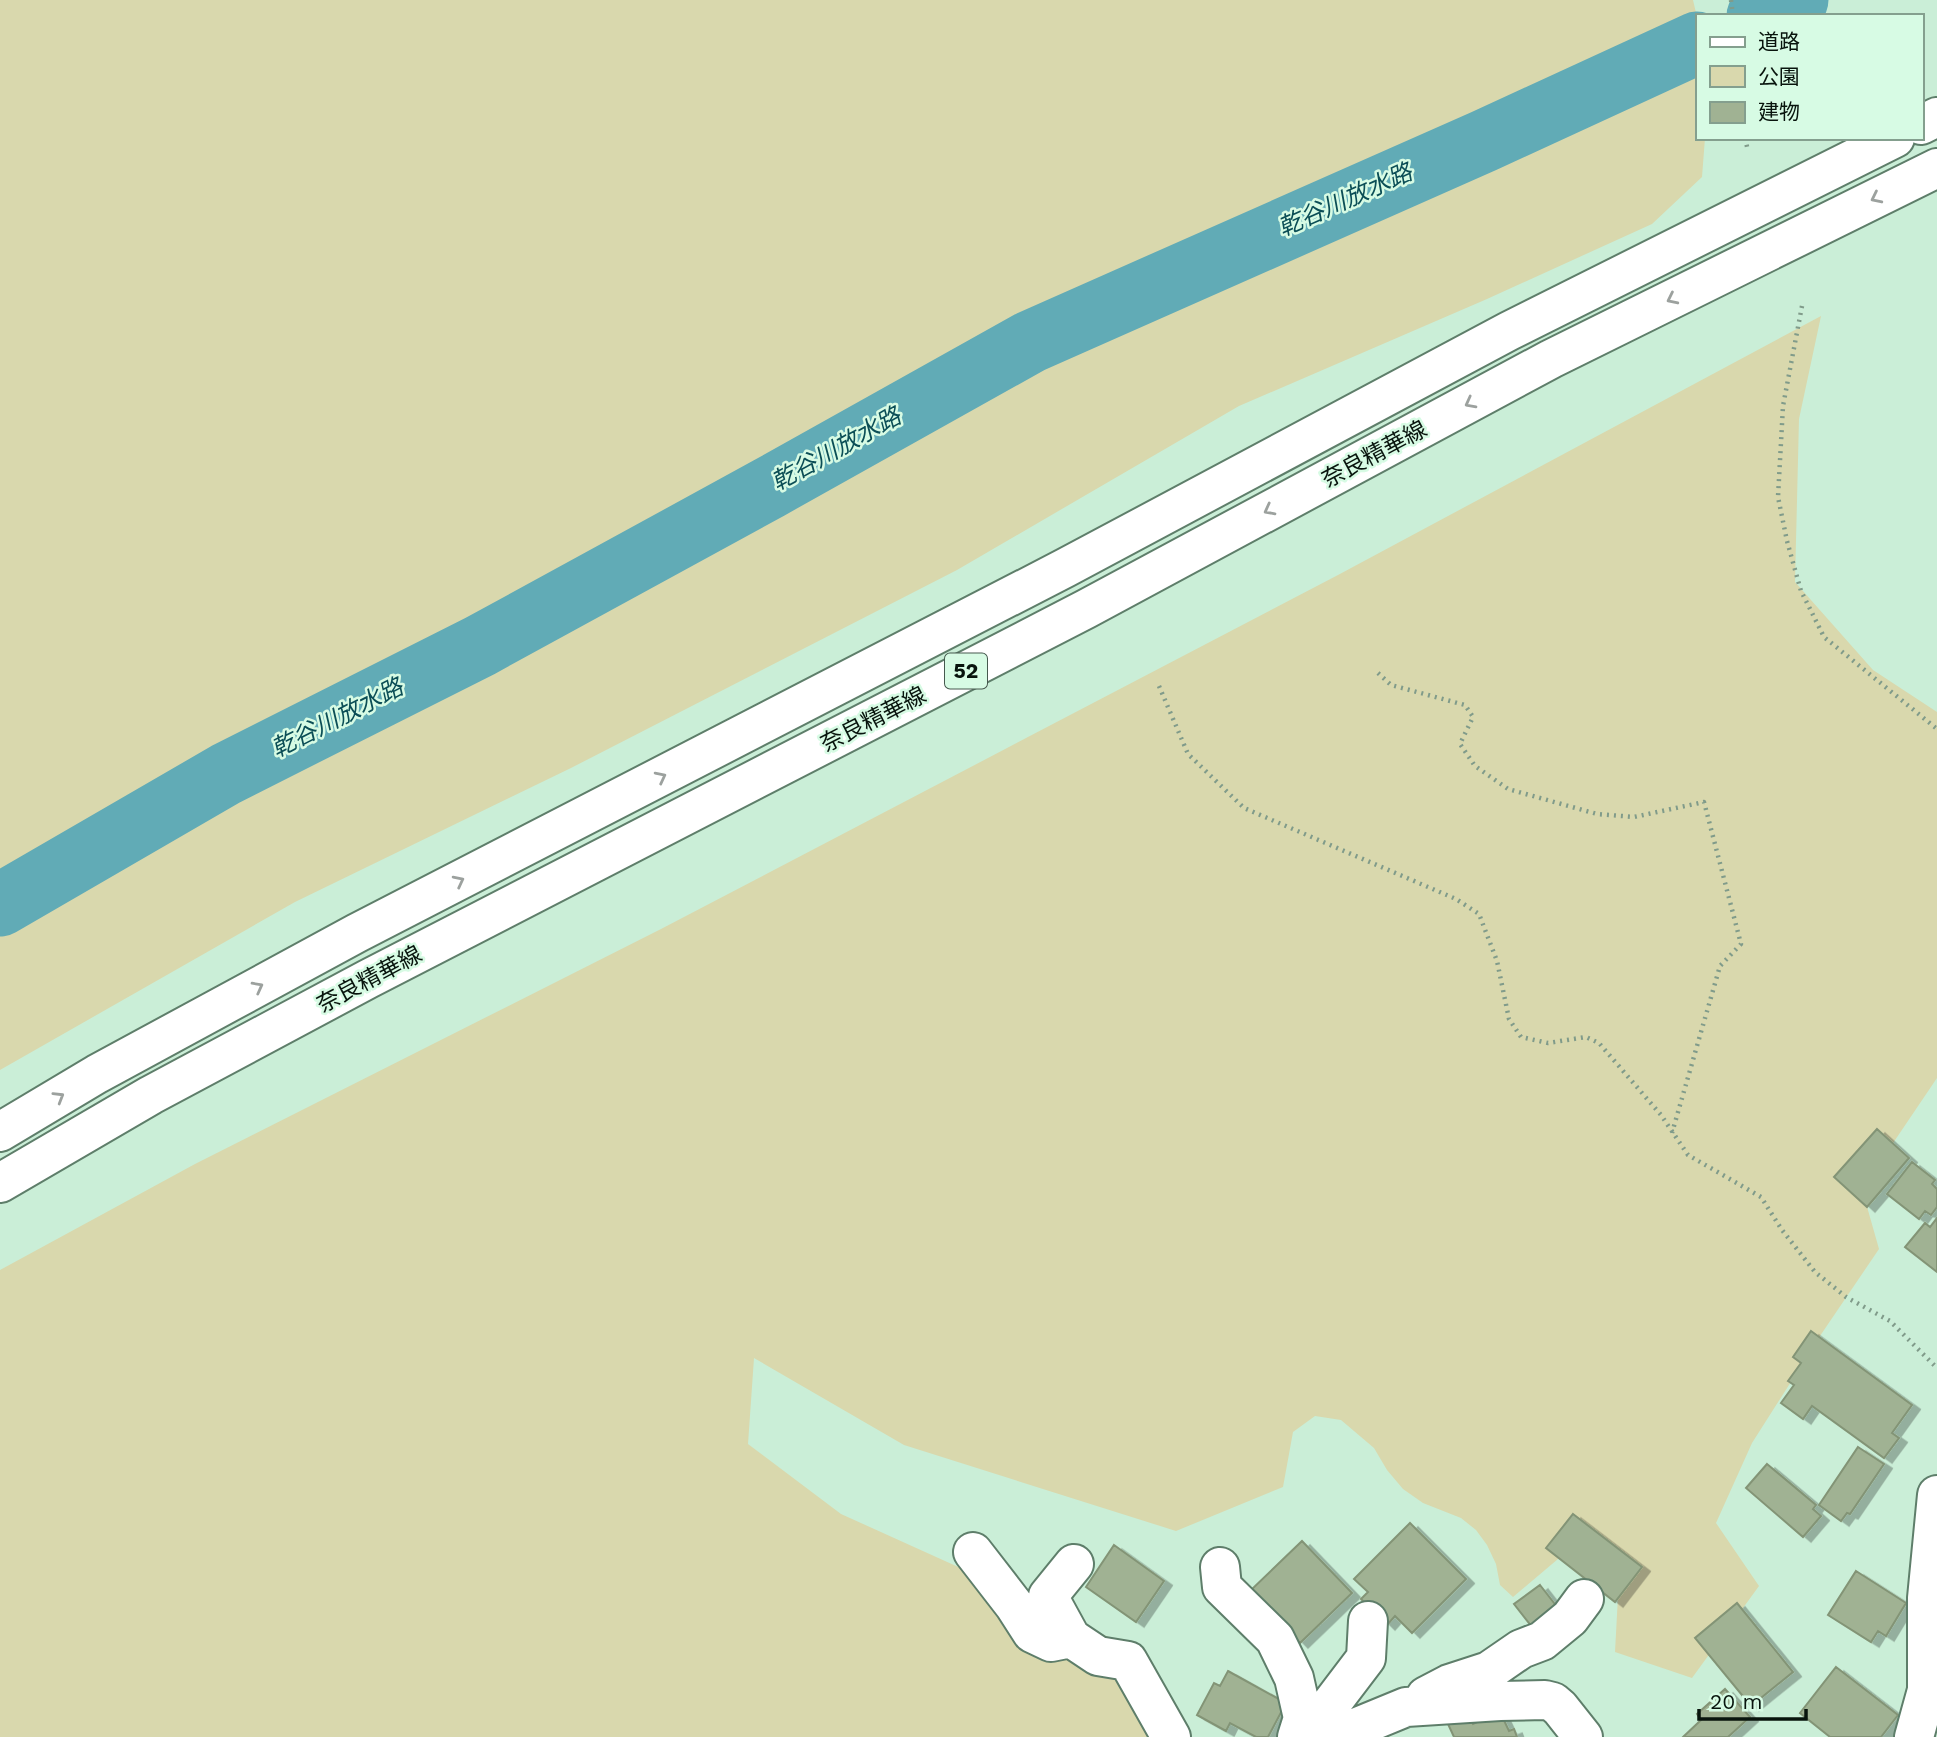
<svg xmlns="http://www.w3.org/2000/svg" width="1937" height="1737" font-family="'Work Sans','Noto Sans JP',sans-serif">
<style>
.green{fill:#d9d8ad}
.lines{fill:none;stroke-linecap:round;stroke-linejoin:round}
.river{stroke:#61abb6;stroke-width:63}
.building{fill:#a0b293;stroke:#839476;stroke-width:2;filter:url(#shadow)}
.minor-casing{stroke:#5e7e6a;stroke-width:42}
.major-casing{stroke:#5e7e6a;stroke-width:42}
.path{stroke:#809b8a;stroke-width:4.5;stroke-dasharray:2 5;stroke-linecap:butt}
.minor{stroke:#fff;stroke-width:38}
.major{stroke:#fff;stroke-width:38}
.oneway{stroke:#9ca19e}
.labels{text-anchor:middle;stroke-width:5;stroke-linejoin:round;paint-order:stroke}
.shield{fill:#d7fbe4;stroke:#46594e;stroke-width:2}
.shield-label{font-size:21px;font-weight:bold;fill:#08140d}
.street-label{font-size:23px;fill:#08140d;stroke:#d7fbe4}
.water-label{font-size:24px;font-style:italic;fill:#0b4e56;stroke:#d7fbe4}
</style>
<defs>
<filter id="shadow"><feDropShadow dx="8" dy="4.5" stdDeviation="0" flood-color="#0004"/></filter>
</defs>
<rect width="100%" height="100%" fill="#caeed7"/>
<path class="green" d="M0 0H1693L1697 17V138H1705L1702 177 1652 224 1487 299 1239 406 957 570 571 768 295 902 0 1070Z
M1821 316 1799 419 1795 582 1873 670 1937 712V1078L1862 1189 1879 1249 1822 1333 1752 1443 1716 1523 1759 1586 1692 1678 1615 1652 1618 1596 1584 1537 1513 1597 1500 1585 1496 1564 1487 1545 1476 1530 1461 1518 1423 1503 1403 1489 1387 1470 1374 1448 1341 1420 1315 1416 1293 1432 1283 1487 1176 1531 904 1445 754 1358 748 1444 841 1514 1036 1602 1137 1651 1155 1737H0V1270L195 1164 661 929 1338 575Z"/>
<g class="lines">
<path class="river" d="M1758 16 1797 0
M0 905 226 774 480 646 769 488 1030 342 1484 141 1697 43"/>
</g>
<path class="building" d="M1877 1129 1909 1158 1867 1207 1834 1177Z
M1912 1162 1935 1180 1932 1184 1937 1189V1207L1931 1215 1925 1211 1919 1219 1887 1194Z
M1937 1218V1272L1905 1247 1925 1223 1930 1227Z
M1811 1331 1912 1405 1892 1433 1899 1438 1884 1458 1812 1406 1803 1419 1781 1403 1794 1385 1788 1381 1801 1363 1793 1357Z
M1858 1447 1884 1464 1850 1514 1847 1513 1841 1521 1819 1505Z
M1767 1464 1816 1505 1813 1509 1821 1516 1803 1537 1746 1488Z
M1573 1514 1642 1567 1615 1602 1546 1548Z
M1410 1523 1466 1579 1412 1633 1395 1616 1387 1625 1361 1599 1368 1592 1354 1579Z
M1302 1541 1352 1593 1300 1643 1250 1591Z
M1114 1545 1164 1581 1136 1622 1086 1587Z
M1856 1571 1906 1603 1886 1636 1878 1631 1871 1642 1828 1615Z
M1540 1585 1561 1612 1536 1632 1514 1604Z
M1737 1603 1793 1672 1751 1706 1695 1638Z
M1836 1667 1898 1715 1881 1737H1830L1800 1713Z
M1228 1671 1286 1703 1268 1737H1256L1230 1723 1226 1731 1197 1715 1214 1683 1220 1686Z
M1725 1689 1750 1717 1728 1737H1683L1701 1720 1697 1714Z
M1500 1712 1509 1731 1514 1729 1517 1737H1454L1448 1724 1468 1715 1473 1724Z"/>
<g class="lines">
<g class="minor-casing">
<path id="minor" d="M973 1552 1014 1605 1032 1633 1051 1642 1071 1638 1098 1656 1128 1661 1171 1737
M1220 1567 1222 1587 1275 1639 1294 1678 1303 1718 1297 1737
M1071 1638 1048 1596 1074 1564
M1426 1696 1449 1684 1489 1671 1521 1649 1542 1641 1570 1618 1584 1599
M1306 1737 1366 1658 1368 1621
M1333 1737 1406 1707 1500 1701 1545 1700 1553 1702 1560 1708 1583 1737
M1914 1737 1927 1690V1598L1937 1495"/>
</g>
<g class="major-casing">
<path id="major" d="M1921 125 1937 117
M0 1132 97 1074 357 933 1065 568 1509 331 1895 138
M0 1183 151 1095 368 979 1086 609 1551 359 1937 168"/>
</g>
<path class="path" d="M1731 0 1733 16
M1745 138 1748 151
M1802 306 1783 406 1778 497 1787 541 1801 591 1824 637 1937 729
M1378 673 1391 685 1465 705 1473 717 1460 744 1475 766 1508 789 1597 814 1634 817 1704 802 1741 944 1720 966 1672 1133
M1159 686 1188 754 1244 808 1456 899 1479 914 1497 961 1509 1019 1521 1037 1548 1043 1586 1037 1599 1043 1661 1115 1688 1155 1761 1197 1782 1230 1815 1272 1846 1297 1890 1321 1937 1368"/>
<use href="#minor" class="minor"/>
<use href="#major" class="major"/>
</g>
<defs><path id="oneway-chevron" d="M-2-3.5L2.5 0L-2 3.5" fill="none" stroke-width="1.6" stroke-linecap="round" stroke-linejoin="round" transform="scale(1.75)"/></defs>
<g class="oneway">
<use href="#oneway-chevron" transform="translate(1876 198) rotate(154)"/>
<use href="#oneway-chevron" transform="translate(1672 299) rotate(154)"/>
<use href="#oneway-chevron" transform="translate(1470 403) rotate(152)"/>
<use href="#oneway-chevron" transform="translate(1269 510) rotate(152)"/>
<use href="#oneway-chevron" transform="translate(661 777) rotate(-27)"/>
<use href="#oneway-chevron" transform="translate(459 881) rotate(-27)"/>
<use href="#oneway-chevron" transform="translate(258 987) rotate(-28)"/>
<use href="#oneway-chevron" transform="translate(59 1097) rotate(-31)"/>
</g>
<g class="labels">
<rect class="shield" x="945" y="653.5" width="42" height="35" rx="5"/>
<g class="shield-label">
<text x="966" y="678">52</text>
</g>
<g class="street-label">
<text transform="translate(1374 454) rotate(-28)" y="8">奈良精華線</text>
<text transform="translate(873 719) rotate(-27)" y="8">奈良精華線</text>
<text transform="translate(369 979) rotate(-28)" y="8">奈良精華線</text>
</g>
<g class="water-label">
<text transform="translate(1345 200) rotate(-24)" y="8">乾谷川放水路</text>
<text transform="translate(836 449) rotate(-29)" y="8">乾谷川放水路</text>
<text transform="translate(337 718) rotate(-27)" y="8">乾谷川放水路</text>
</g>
</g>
<rect x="1696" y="14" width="228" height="126" fill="#d7fbe4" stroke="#849f8e" stroke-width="2"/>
<rect x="1710" y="37" width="35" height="10" fill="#ffffff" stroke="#849f8e" stroke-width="2"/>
<text x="1758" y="49" font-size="21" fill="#08140d">道路</text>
<rect x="1710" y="66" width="35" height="21" fill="#d9d8ad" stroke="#849f8e" stroke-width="2"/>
<text x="1758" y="84" font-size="21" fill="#08140d">公園</text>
<rect x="1710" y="102" width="35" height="21" fill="#a0b293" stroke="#849f8e" stroke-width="2"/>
<text x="1758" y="119" font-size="21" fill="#08140d">建物</text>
<path d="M1699 1709v10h107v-10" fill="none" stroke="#08140d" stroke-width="3.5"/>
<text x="1710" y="1709" font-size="21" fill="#08140d" stroke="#d7fbe4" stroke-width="5" paint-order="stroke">20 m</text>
</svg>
